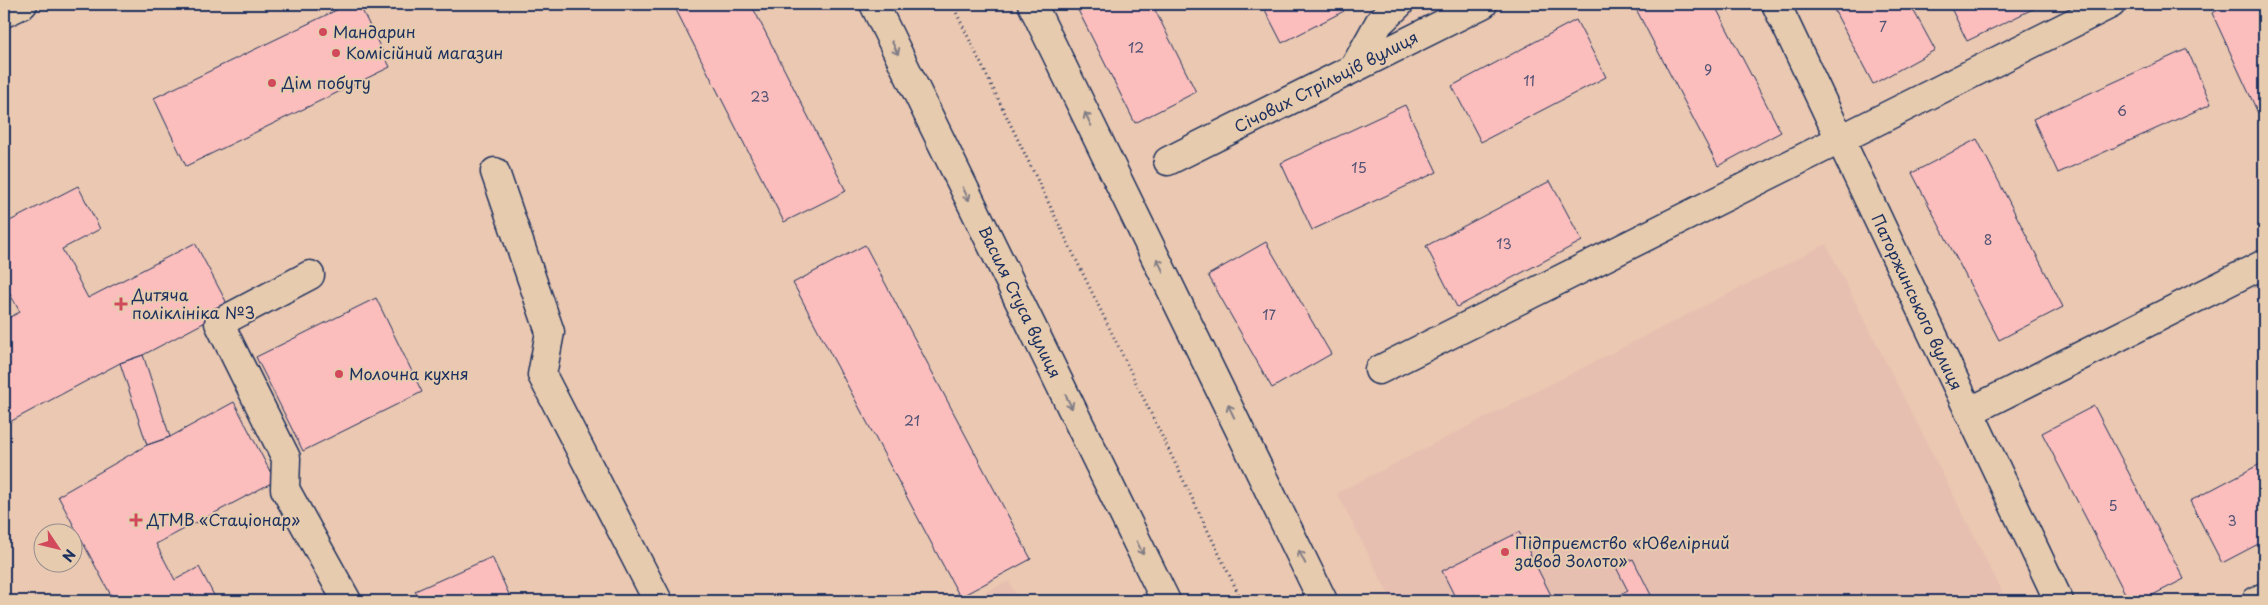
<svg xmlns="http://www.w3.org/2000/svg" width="2268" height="605" font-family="'Playpen Sans',sans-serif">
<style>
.built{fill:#e7bfb1}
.building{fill:#fbbebc;stroke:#1b2f5e}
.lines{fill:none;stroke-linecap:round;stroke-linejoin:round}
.minor-casing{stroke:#1b2f5e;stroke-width:31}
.path{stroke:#1b2f5e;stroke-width:3;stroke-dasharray:1 4;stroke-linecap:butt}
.minor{stroke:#e7cbae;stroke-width:28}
.oneway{stroke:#817d86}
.poi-dot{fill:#d1495b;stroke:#e7cbae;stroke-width:2}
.labels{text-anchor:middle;stroke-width:4;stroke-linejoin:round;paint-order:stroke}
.number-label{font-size:14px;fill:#535376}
.poi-label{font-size:16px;fill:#1b2f5e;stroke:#e7cbae;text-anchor:start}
.street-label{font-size:16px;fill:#1b2f5e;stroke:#e7cbae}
</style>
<rect width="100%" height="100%" fill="#ebc8b1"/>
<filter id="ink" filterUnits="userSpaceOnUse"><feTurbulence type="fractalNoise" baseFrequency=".02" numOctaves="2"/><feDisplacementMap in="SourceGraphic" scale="10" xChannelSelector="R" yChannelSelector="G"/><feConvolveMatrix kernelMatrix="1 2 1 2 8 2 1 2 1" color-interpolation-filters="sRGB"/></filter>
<g filter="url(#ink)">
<path class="built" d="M1826 244 2007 601H1392L1337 493Z
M1009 581 1019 601H966Z"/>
<path class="building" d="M349 4H359L390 67 186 166 154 98Z
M673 4H751L846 191 784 222Z
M1075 4H1152L1196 92 1135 123Z
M1262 4H1340L1344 11 1282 43Z
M1645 4H1714L1781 132 1718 166 1636 9Z
M1831 4H1910L1935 50 1873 84Z
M1949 4H2043L1967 41Z
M2231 4H2264V126L2212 13Z
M1576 20 1606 77 1481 142 1452 86Z
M2187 49 2211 104 2058 173 2033 119Z
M1405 105 1437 172 1312 230 1281 163Z
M1977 139 2063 307 1999 340 1912 173Z
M1550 181 1582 241 1457 307 1426 246Z
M78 186 100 229 62 249 88 298 195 243 230 309 143 355 120 363 4 425V320L20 312 6 287 4 288V224Z
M1266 242 1331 354 1272 388 1208 275Z
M865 245 1031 559 960 597 793 283Z
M376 298 422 392 303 451 256 357Z
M143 355 170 437 147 445 120 363Z
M234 402 275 481 156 544 175 580 199 567 217 601H114L58 496 147 445 170 437Z
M2094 406 2184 579 2141 601H2129L2042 433Z
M2264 462V541L2222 563 2190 501Z
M1519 532 1554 601H1457L1442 571Z
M492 557 512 601H420L415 591Z
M1633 559 1654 601H1607L1628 591 1616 567Z"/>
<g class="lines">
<g class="minor-casing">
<path id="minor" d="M874 4 1166 601
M1032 4 1323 601
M1776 4 2059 601
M4 13 23 4
M1354 68 1379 23 1399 4
M1168 161 1483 4
M495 172 550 332 542 375 658 601
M310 275 219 323 286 458 285 489 347 601
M1379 370 2111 4
M1969 412 2264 264
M2256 601 2264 597"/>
</g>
<path class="path" d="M952 4 1242 601"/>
<use href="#minor" class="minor"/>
</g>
<defs><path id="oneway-shaft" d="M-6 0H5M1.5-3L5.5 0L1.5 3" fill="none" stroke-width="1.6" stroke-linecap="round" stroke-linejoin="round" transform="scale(1.25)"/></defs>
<g class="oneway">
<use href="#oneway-shaft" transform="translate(895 48) rotate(64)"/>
<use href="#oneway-shaft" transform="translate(1088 119) rotate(-116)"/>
<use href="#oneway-shaft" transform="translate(966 194) rotate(64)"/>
<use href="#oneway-shaft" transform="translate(1160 265) rotate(-116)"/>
<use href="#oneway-shaft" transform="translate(1069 402) rotate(64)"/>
<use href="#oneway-shaft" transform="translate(1231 411) rotate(-116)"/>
<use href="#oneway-shaft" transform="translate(1140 548) rotate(64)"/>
<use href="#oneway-shaft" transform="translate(1302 557) rotate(-116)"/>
</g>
</g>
<g class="poi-dot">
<circle cx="323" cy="32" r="5"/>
<circle cx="336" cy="53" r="5"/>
<circle cx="272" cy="83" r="5"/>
<path d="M118.5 296.5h5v5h5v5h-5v5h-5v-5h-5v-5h5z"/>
<circle cx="339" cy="374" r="5"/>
<path d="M133.5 512.5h5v5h5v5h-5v5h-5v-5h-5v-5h5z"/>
<circle cx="1505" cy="552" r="5"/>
</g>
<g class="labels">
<g class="number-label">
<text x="1883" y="32">7</text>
<text x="1136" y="53">12</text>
<text x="1708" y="75">9</text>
<text x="1529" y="86">11</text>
<text x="760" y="102">23</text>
<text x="2122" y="116">6</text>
<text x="1359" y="173">15</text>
<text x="1988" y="245">8</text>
<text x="1504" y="249">13</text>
<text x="1269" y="320">17</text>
<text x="912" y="426">21</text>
<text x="2113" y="511">5</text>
<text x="2232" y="526">3</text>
</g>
<g class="poi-label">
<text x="333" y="38">Мандарин</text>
<text x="346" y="59">Комісійний магазин</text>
<text x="282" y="89">Дім побуту</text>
<text x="132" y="301">Дитяча<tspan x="132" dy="18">поліклініка №3</tspan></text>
<text x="349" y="380">Молочна кухня</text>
<text x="147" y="526">ДТМВ «Стаціонар»</text>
<text x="1515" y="549">Підприємство «Ювелірний<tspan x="1515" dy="18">завод Золото»</tspan></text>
</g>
<g class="street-label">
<text transform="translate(1326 82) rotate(-27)" y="6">Січових Стрільців вулиця</text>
<text transform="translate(1020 302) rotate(64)" y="6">Василя Стуса вулиця</text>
<text transform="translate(1917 302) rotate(65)" y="6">Паторжинського вулиця</text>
</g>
</g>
<rect width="2268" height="605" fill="none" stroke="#e7cbae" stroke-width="20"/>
<rect x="10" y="10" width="2248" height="585" fill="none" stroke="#1b2f5e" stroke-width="2" filter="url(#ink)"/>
<g transform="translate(58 548) rotate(125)"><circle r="24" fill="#e7cbae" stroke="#958d8e"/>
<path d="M0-4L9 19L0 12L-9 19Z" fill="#d1495b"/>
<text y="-8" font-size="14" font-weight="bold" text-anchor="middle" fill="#1b2f5e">N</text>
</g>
</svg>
